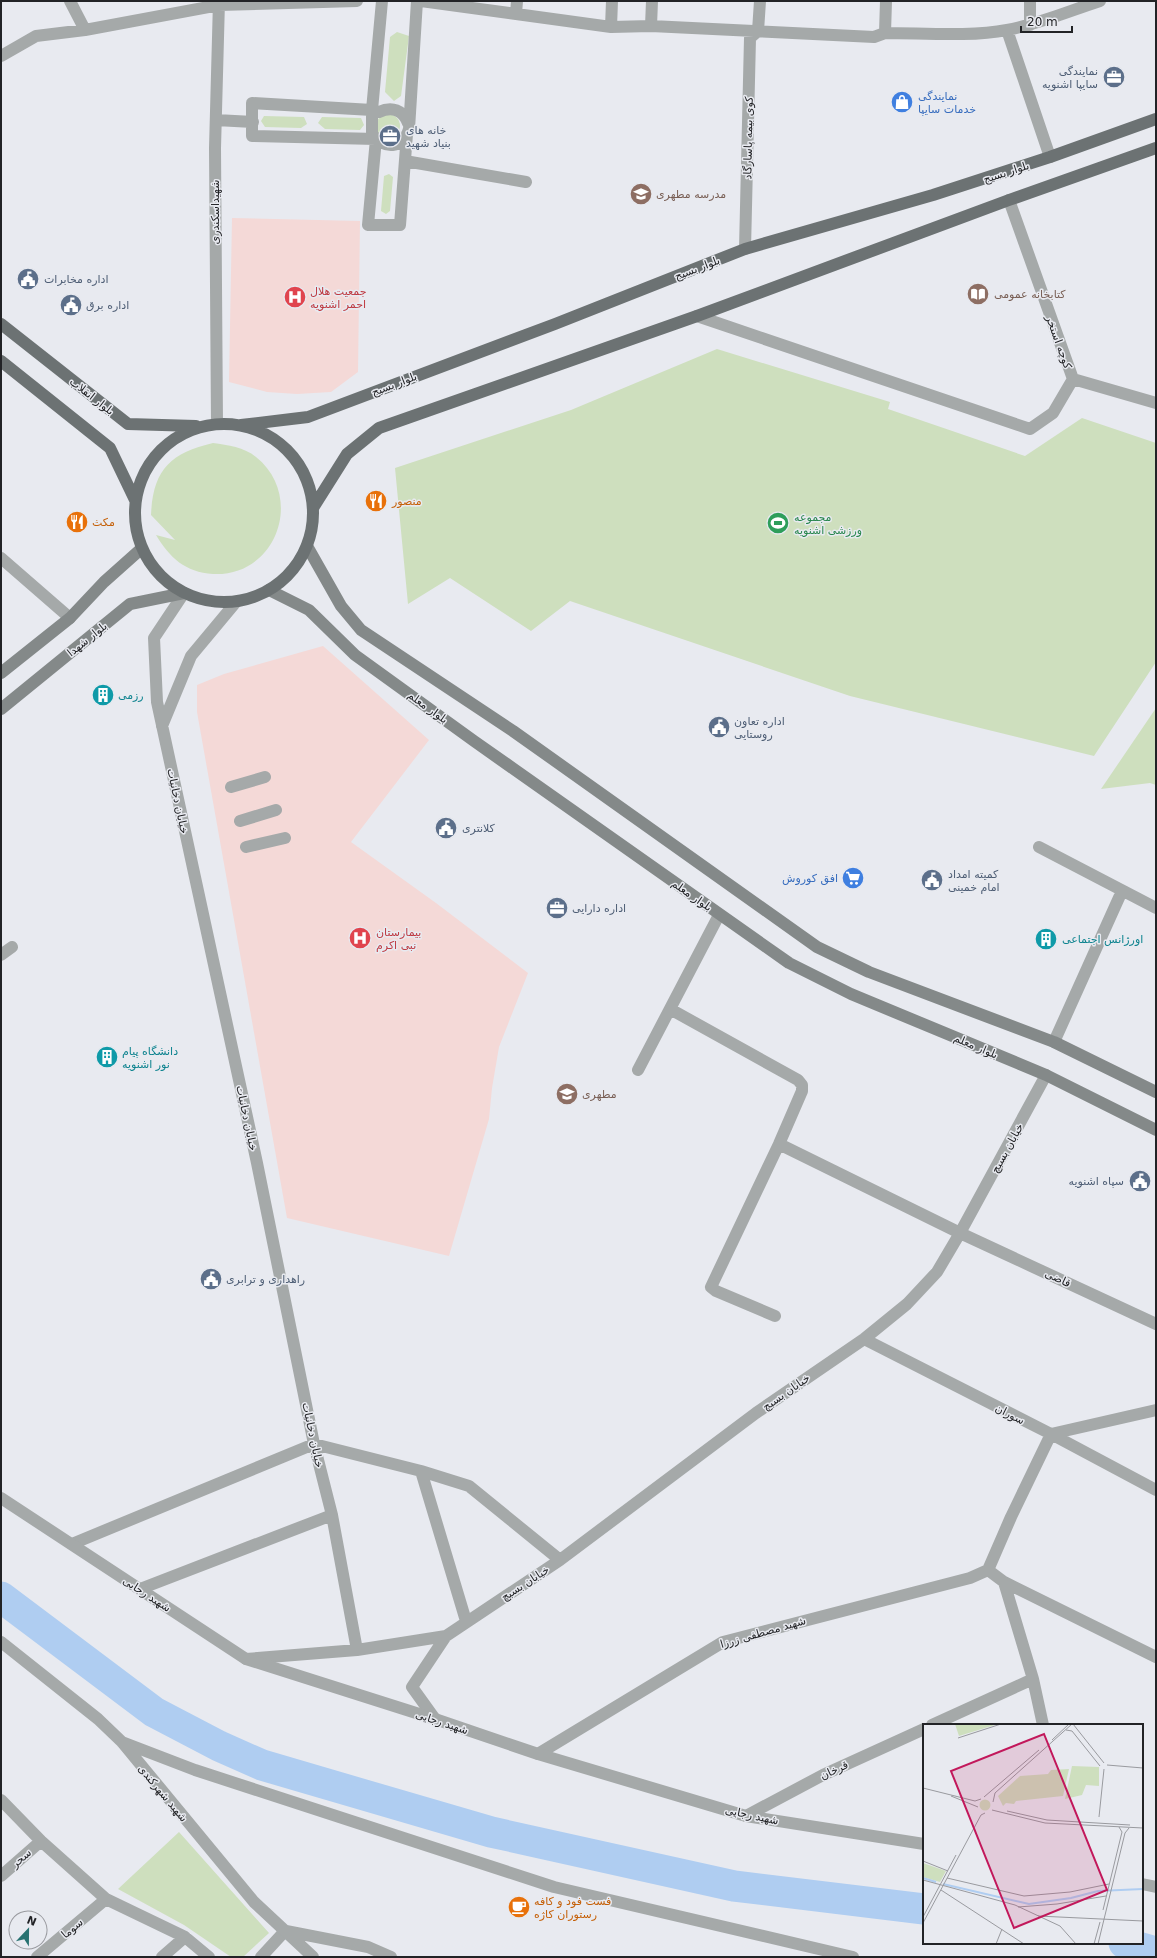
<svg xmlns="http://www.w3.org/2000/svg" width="1157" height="1958" font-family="'DejaVu Sans',Vazirmatn,sans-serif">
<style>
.medical{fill:#f4d9d7}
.green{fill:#cedfbe}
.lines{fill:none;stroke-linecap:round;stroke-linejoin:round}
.river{stroke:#afcdf1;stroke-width:31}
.minor{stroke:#a5a9a9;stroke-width:12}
.tertiary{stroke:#a5a9a9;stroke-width:12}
.secondary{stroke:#848989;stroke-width:12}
.primary{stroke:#6c7273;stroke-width:12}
.labels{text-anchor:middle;stroke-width:3;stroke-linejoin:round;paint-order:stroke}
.service-label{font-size:11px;fill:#4e5e75;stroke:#e8eaf0;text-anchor:start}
.shop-label{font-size:11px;fill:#366cbe;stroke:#e8eaf0;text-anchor:start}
.street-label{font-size:11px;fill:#222326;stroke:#e8eaf0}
.education-label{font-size:11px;fill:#785e54;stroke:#e8eaf0;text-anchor:start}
.health-label{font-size:11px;fill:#be3a42;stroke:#e8eaf0;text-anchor:start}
.food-label{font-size:11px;fill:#c56008;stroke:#e8eaf0;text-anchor:start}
.leisure-label{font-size:11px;fill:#27864d;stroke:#e8eaf0;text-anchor:start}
.culture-label{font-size:11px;fill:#0d838f;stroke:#e8eaf0;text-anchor:start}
.inset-river{fill:none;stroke:#afcdf1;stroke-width:2}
.inset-road{fill:none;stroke:#999a9f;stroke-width:1}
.view{fill:#c2185b;fill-opacity:0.15;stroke:#c2185b;stroke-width:2}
.inset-edge{fill:none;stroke:#222326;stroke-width:2}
</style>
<rect width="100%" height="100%" fill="#e8eaf0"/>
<path class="medical" d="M232 218 360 221 358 372 331 392 297 394 267 392 229 382Z
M323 646 429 740 351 842 436 903 528 973 499 1047 492 1088 489 1119 449 1256 287 1218 197 712V685L224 674Z"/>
<path class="green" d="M397 32 409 36 401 96 394 101 385 92 390 37Z
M376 126a12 12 0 1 1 24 0a12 12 0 1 1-24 0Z
M264 116 304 117 307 124 301 128 265 127 261 121Z
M322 117 361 118 364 125 360 130 325 129 318 123Z
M389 174 393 177 390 211 386 214 381 211 384 176Z
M717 349 890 402 888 409 1025 456 1082 418 1156 443V662L1094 756 850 696 570 601 531 631 450 578 408 604 395 468 571 410Z
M213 443C228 445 244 447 256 457 305 496 277 577 213 574 185 572 170 558 156 535L175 540 151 515C153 470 170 453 213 443Z
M1156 708V785L1150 783 1101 789Z
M179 1832 269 1933 243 1957H231L184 1925 118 1889Z"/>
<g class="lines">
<path class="river" d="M1 1597 154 1712 219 1746 262 1765 491 1832 734 1886 924 1909
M1124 1943 1156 1952"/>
<path class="minor" d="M70 1 85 30
M382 1 372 110 252 103V136L376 139 368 225H400L407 134
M421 1 611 27 651 26 874 37 885 33C923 33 970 37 1007 30 1039 24 1069 11 1100 1
M1030 1V25
M516 14 517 1
M651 26 652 1
M611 27 612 1
M1007 30 1050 157
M758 31 760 1
M885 33 886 1
M1 56 36 36 85 30 219 5 357 1
M216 120 253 122
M408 123C403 110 392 106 379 112L372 110V134C383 150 404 149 409 129L417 1
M405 161 526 182
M1009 200 1073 379 1156 403
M745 249 750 38 758 31
M697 316 1030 429 1053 413 1073 379
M217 423 215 148 219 1
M1 558 70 618
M184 593 154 638 157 702 257 1163 314 1444 332 1515 357 1650
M162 726 191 656 236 602
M231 787 265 777
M240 821 276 810
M246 847 285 838
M1039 847 1156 908
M1 955 12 947
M670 1009 798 1080 802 1085V1091L779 1144 711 1287 716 1291 775 1316
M1054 1042 1122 891
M638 1070 719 915
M779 1144 960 1233 1156 1324
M864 1339 1051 1434 1156 1490
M421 1471 466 1621
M72 1544 314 1444 421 1471 469 1486 560 1560
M988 1570 1011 1517 1051 1434 1156 1410
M988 1570 1004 1582 1033 1679 1043 1725
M1004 1582 1156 1657
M140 1589 332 1515
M446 1636 560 1560 756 1413 864 1339 907 1304 937 1272 960 1233 1046 1075
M246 1659 357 1650 446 1636 412 1687 435 1719
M932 1725 1033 1679
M538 1754 723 1642 970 1578 988 1570
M1 1800 41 1841 106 1899 185 1937
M746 1816 823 1775 924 1729
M1 1876 41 1841
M37 1957 106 1899
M162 1957 185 1937 209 1957
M261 1957 285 1931"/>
<path class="tertiary" d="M1 1498 246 1659 435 1719 538 1754 746 1816 924 1844
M1 1642 98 1719 122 1742 254 1902 313 1957
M122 1742 195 1770 554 1887 853 1957
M1142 1884 1156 1887
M286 1931 368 1947 391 1957"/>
<path class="secondary" d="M307 546 341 606 361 630 513 731 817 947 869 972 1054 1042 1156 1092
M269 590 309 610 355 655 474 741 789 963 851 994 1046 1075 1156 1130
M1 673 70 618 104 582 141 549
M1 709 130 604 184 593"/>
<path class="primary" d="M1 324 128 424 196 426
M1 361 110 448 135 500
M135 513a89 89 0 1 1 178 0a89 89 0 1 1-178 0Z
M241 425 308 417 555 324 745 249 933 195 1050 157 1156 119
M313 508 347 454 379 428 697 316 1009 200 1156 148"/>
</g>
<defs>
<g id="office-disc" transform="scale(1.15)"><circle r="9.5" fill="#5c6f8a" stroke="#e8eaf0"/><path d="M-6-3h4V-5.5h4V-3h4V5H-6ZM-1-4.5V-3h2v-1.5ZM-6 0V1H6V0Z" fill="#fff"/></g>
<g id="shop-disc" transform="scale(1.15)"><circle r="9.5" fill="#3f7fe0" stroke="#e8eaf0"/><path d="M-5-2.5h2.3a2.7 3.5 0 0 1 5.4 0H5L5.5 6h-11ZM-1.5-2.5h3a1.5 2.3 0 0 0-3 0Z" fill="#fff"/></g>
<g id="school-disc" transform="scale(1.15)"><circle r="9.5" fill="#8d6e63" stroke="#e8eaf0"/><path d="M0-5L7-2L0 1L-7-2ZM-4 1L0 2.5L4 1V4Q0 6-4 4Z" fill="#fff"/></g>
<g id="civic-disc" transform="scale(1.15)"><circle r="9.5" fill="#5c6f8a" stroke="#e8eaf0"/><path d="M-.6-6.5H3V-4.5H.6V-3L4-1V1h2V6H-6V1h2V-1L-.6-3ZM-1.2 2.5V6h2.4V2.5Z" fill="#fff"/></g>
<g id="library-disc" transform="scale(1.15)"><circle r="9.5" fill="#8d6e63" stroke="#e8eaf0"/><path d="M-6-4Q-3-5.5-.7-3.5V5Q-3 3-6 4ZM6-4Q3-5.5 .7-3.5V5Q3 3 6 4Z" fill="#fff"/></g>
<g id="hospital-disc" transform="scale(1.15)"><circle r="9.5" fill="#e0444e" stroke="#e8eaf0"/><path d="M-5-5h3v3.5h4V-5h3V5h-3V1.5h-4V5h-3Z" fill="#fff"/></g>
<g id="restaurant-disc" transform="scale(1.15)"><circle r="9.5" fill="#e8710a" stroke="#e8eaf0"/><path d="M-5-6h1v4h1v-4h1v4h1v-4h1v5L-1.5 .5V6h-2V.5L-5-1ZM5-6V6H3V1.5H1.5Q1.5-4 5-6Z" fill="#fff"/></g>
<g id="stadium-disc" transform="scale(1.15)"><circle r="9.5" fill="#2e9e5b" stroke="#e8eaf0"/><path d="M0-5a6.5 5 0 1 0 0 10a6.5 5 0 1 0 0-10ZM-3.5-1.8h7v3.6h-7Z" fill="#fff"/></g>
<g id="building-disc" transform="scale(1.15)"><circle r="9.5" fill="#0f9aa8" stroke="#e8eaf0"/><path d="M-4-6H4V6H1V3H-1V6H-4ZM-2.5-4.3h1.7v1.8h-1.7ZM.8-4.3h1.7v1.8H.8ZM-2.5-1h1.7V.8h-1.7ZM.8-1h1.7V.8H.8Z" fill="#fff"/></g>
<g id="supermarket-disc" transform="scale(1.15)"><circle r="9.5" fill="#3f7fe0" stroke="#e8eaf0"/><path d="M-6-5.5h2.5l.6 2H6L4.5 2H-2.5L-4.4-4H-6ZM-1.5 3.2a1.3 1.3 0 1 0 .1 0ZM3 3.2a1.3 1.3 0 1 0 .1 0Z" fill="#fff"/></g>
<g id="cafe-disc" transform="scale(1.15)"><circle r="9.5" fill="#e8710a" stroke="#e8eaf0"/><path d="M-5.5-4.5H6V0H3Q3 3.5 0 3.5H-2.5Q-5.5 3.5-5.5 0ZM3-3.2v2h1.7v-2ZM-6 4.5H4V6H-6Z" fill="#fff"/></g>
</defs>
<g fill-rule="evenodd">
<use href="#office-disc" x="1114" y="77"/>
<use href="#shop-disc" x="902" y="102"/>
<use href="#office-disc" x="390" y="136"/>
<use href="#school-disc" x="641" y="194"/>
<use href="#civic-disc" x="28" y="279"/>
<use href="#library-disc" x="978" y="294"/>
<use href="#hospital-disc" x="295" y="297"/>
<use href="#civic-disc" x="71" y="305"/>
<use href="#restaurant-disc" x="376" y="501"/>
<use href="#restaurant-disc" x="77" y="522"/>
<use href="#stadium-disc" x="778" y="523"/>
<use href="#building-disc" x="103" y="695"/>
<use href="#civic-disc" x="719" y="727"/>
<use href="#civic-disc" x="446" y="828"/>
<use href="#supermarket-disc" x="853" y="878"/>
<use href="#civic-disc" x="932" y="880"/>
<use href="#office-disc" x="557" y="908"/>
<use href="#hospital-disc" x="360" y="938"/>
<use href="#building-disc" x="1046" y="939"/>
<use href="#building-disc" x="107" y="1057"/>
<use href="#school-disc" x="567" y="1094"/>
<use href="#civic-disc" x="1140" y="1181"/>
<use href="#civic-disc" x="211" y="1279"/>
<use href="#cafe-disc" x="519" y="1907"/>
</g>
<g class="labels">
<g class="service-label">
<text x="1098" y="75" text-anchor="end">نمایندگی<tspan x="1098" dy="13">سایپا اشنویه</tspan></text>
<text x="406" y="134">خانه های<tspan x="406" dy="13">بنیاد شهید</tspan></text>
<text x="44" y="283">اداره مخابرات</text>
<text x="86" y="309">اداره برق</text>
<text x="734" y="725">اداره تعاون<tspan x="734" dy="13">روستایی</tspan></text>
<text x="462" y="832">کلانتری</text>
<text x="948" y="878">کمیته امداد<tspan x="948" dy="13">امام خمینی</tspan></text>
<text x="572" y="912">اداره دارایی</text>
<text x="1124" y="1185" text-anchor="end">سپاه اشنویه</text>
<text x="226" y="1283">راهداری و ترابری</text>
</g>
<g class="shop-label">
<text x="918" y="100">نمایندگی<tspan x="918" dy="13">خدمات سایپا</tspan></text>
<text x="838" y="882" text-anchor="end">افق کوروش</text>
</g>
<g class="street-label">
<text transform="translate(748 138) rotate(-89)" y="4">کوی بیمه پاسارگاد</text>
<text transform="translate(1006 172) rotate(-18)" y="4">بلوار بسیج</text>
<text transform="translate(215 212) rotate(-90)" y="4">شهیداسکندری</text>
<text transform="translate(697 268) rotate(-21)" y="4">بلوار بسیج</text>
<text transform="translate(1059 342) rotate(70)" y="4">کوچه استخر</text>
<text transform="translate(394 384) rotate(-21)" y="4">بلوار بسیج</text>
<text transform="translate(92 396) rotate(38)" y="4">بلوار انقلاب</text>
<text transform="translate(87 639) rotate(-39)" y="4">بلوار شهدا</text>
<text transform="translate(428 707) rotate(36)" y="4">بلوار معلم</text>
<text transform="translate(178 801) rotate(78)" y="4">خیابان دخانیات</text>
<text transform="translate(692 895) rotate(35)" y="4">بلوار معلم</text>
<text transform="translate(976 1046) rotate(23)" y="4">بلوار معلم</text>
<text transform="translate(247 1118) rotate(78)" y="4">خیابان دخانیات</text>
<text transform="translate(1007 1148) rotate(-61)" y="4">خیابان بسبچ</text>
<text transform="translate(1058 1278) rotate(25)" y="4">قاضی</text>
<text transform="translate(786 1392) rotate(-35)" y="4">خیابان بسبچ</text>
<text transform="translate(1010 1414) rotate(27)" y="4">سوران</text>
<text transform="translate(313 1435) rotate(78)" y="4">خیابان دخانیات</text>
<text transform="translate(525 1583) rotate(-33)" y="4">خیابان بسبچ</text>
<text transform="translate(147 1594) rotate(33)" y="4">شهید رجایی</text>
<text transform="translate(763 1632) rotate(-16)" y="4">شهید مصطفی زرزا</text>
<text transform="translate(442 1722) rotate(18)" y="4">شهید رجایی</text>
<text transform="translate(834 1770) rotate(-25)" y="4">قرخان</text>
<text transform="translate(163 1793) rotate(50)" y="4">شهید شهرکندی</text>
<text transform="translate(752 1815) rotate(12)" y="4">شهید رجایی</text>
<text transform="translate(21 1858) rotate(-42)" y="4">سحر</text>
<text transform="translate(72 1928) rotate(-40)" y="4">سوما</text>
</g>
<g class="education-label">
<text x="656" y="198">مدرسه مطهری</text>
<text x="994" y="298">کتابخانه عمومی</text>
<text x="582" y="1098">مطهری</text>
</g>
<g class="health-label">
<text x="310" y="295">جمعیت هلال<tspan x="310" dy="13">احمر اشنویه</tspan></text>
<text x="376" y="936">بیمارستان<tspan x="376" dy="13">نبی اکرم</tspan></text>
</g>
<g class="food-label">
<text x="392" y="505">منصور</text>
<text x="92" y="526">مکث</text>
<text x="534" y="1905">فست فود و کافه<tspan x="534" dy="13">رستوران کاژه</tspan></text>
</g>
<g class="leisure-label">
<text x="794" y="521">مجموعه<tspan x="794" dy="13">ورزشی اشنویه</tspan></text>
</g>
<g class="culture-label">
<text x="118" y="699">رزمی</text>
<text x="1062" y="943">اورژانس اجتماعی</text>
<text x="122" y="1055">دانشگاه پیام<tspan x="122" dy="13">نور اشنویه</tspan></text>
</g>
</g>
<g transform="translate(923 1724)">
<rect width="220" height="220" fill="#e8eaf0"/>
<path d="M32 0H75L36 12ZM149 42 176 43V62L163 61 159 71 142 75ZM146 45 140 72 93 77 91 80 83 79 80 82 75 72 97 52 125 50 128 46ZM56.5 81a5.5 5.5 0 1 1 11 0a5.5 5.5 0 1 1-11 0ZM0 139 23 147 17 158 0 153Z" fill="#cedfbe"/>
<path class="inset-river" d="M0 154 13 158M20 160 106 180 148 174 175 167 220 165"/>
<path class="inset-road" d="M150 0 181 39M143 6 149 7 177 42M35 14 78 0M129 16 146 0M184 41 220 44M0 64 52 77 58 75M28 72 55 83M61 73 116 26M70 78 72 69 149 0M69 86 122 99 220 104M84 87 124 96 207 101M176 93 181 45M0 137 25 147M24 154 101 172 147 168 186 160M0 156 92 181 137 202 153 220M18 166 101 220M95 183 134 180 183 172M180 186 199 108 196 103M115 192 220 197M0 193 33 131M0 199 58 91 62 89M73 220 79 205M171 220 177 198M175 220 202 109 206 104"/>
<path class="view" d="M121 10 184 166 91 204 28 47Z"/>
<rect width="220" height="220" class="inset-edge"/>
</g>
<rect width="1157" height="1958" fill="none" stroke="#222326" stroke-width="4"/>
<g transform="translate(28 1930) rotate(22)"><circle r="19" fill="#e8eaf0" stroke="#999a9f"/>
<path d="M0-3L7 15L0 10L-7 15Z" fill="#277271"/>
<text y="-6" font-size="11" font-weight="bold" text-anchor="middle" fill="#222326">N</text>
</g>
<path d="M1021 26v6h51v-6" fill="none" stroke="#222326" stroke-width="2"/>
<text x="1027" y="26" font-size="12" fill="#222326" stroke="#e8eaf0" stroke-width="3" paint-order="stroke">20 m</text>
</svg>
